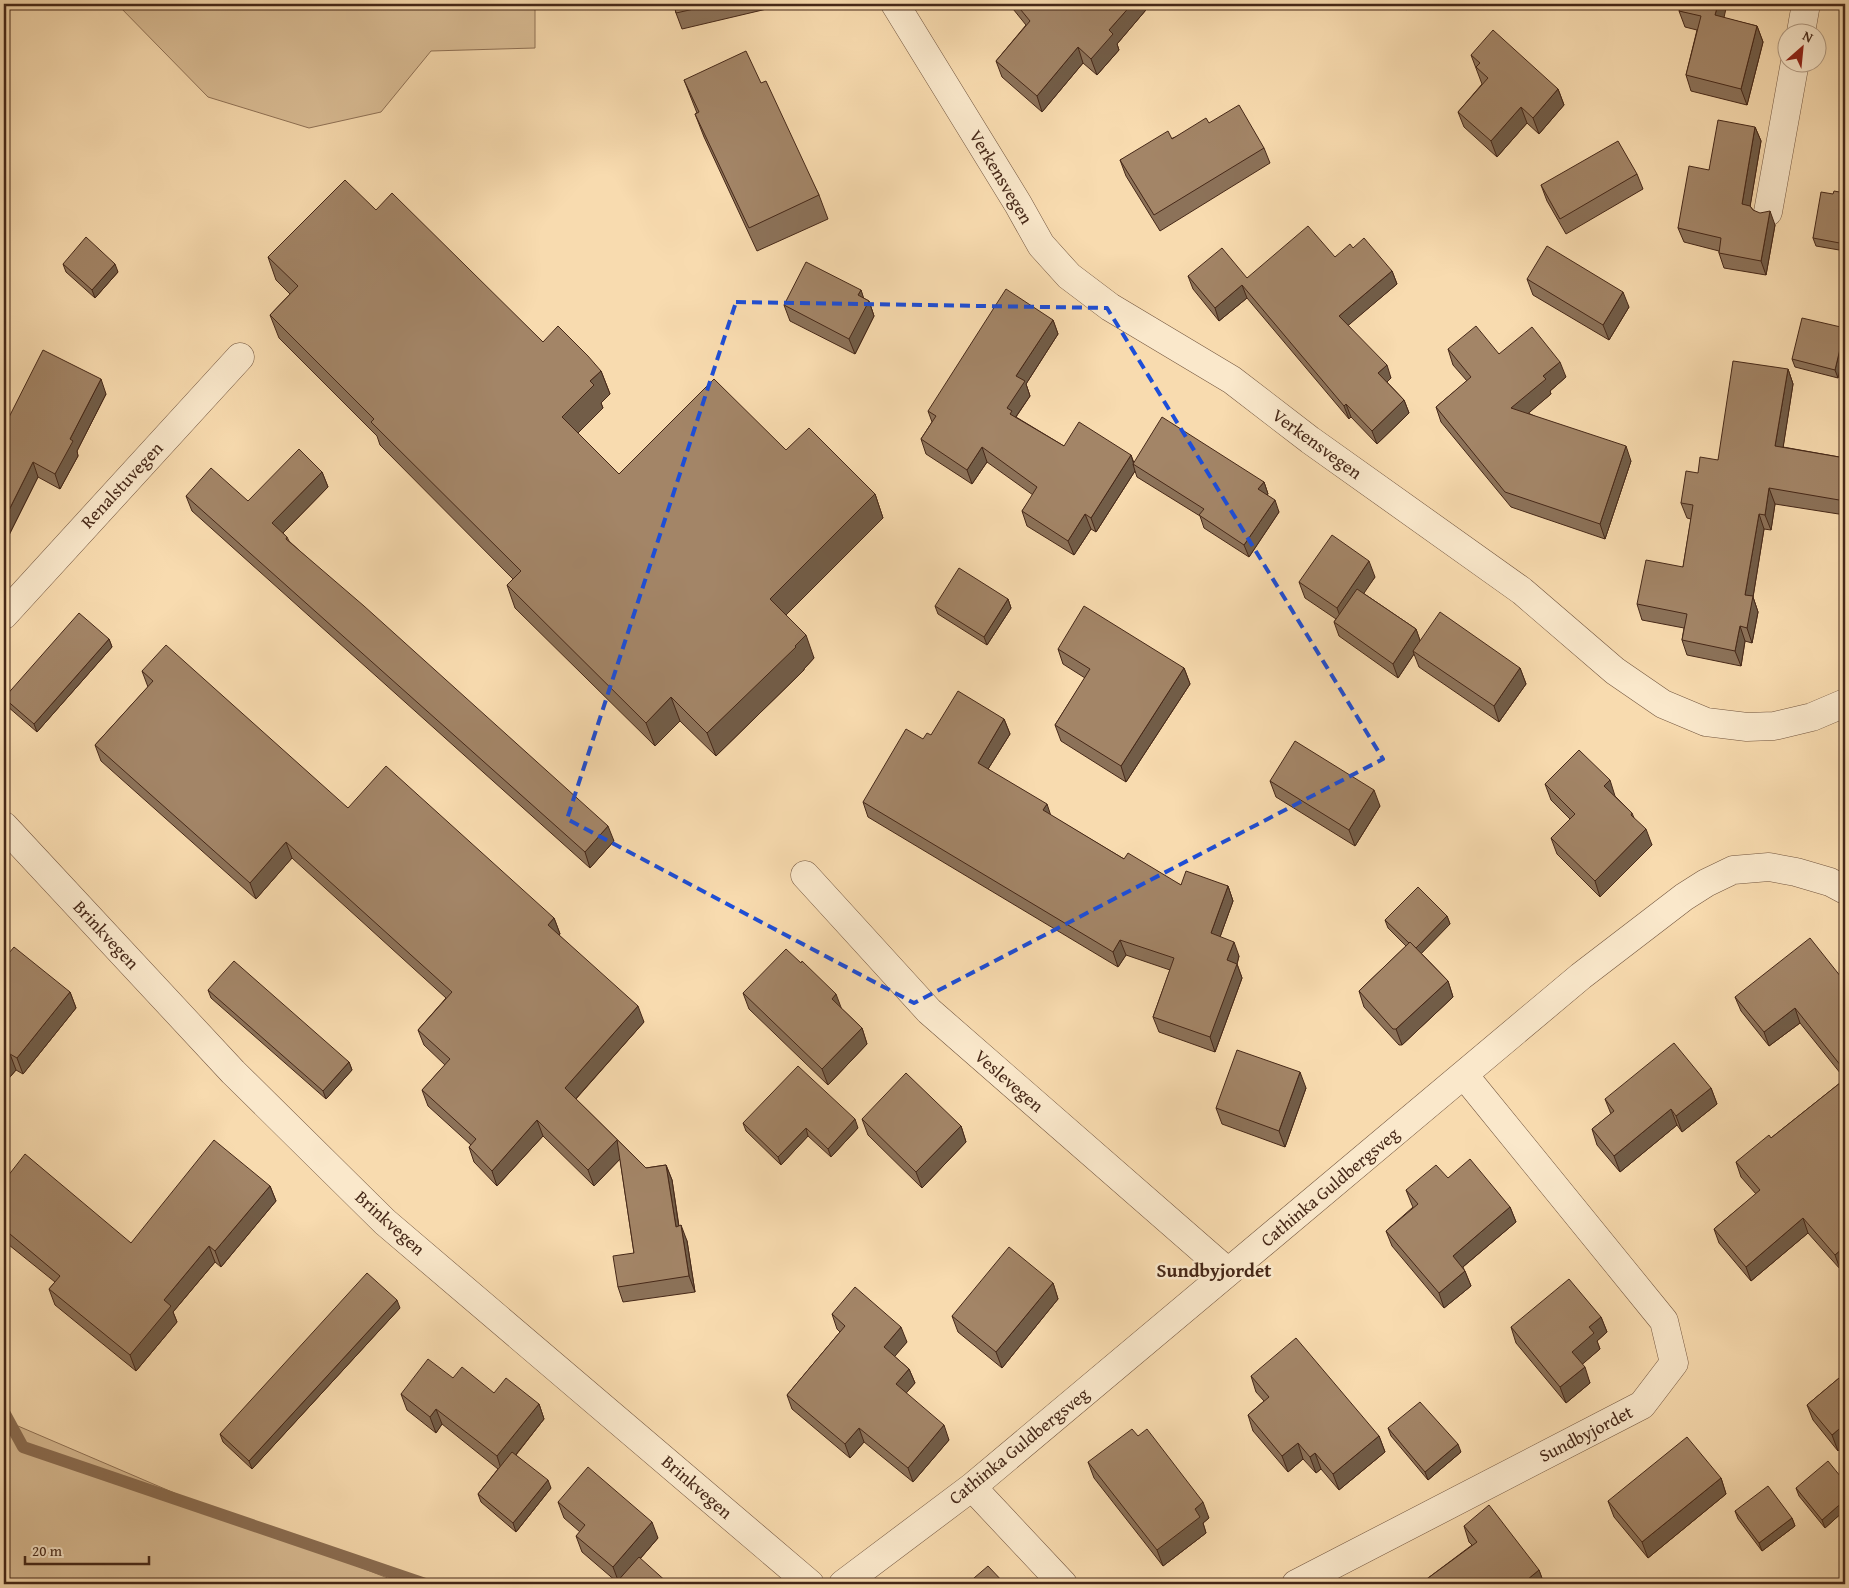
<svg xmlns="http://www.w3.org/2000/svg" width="1849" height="1588" font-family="'Gentium Book Plus',serif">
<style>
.green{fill:#dabd95;stroke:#907256}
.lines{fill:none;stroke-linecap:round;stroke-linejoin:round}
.stream{stroke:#8c6f54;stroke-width:12}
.minor-casing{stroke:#72553e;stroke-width:29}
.minor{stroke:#fae8cb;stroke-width:28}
.wall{fill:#8c7259;stroke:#462818}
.shaded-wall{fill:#725d48;stroke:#462818}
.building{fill:#a38567;stroke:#462818}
.marked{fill:none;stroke:#1d4ed8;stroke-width:4;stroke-dasharray:10 6;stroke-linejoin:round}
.labels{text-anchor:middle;stroke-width:5;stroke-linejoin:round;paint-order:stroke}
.street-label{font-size:18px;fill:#462818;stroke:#fae8cb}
.neighbourhood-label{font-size:19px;font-weight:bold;fill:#462818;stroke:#fae8cb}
</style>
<rect width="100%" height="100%" fill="#f8dbaf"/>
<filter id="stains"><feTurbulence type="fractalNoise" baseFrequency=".004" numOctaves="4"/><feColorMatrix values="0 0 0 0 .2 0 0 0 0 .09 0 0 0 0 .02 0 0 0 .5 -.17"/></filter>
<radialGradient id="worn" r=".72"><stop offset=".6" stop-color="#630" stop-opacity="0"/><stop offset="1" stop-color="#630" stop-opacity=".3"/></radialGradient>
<path class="green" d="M117 4H535V48L431 51 381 112 309 128 208 97Z
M4 1420 214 1510 403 1584H4Z"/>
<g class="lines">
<path class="stream" d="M4 1412 23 1447 425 1584"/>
<g class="minor-casing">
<path id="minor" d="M895 4 1018 204 1041 245 1069 276 1110 307 1232 380 1310 440 1522 591 1615 671 1663 704 1706 722 1747 727 1774 726 1812 717 1845 703
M1801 32 1806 4
M1768 212 1795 62
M4 615 240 357
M4 826 233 1072 385 1222 810 1584
M805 875 929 1011 1228 1272
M972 1487 1063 1584
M843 1584 972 1487 1581 976 1684 897 1706 883 1733 870 1769 867 1796 872 1830 882 1845 890
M1296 1584 1642 1405 1674 1363 1664 1321 1464 1075"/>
</g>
<use href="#minor" class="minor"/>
</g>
<path class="wall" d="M674 4H770L771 8 682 29 676 13Z
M1009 4H1151L1117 44 1119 50 1097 75 1083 63 1042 112 1002 77 996 61 1026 25Z
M1400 4H1412L1407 10Z
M1679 11 1724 18 1757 26 1763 42 1747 105 1691 91 1686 75 1697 30 1685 27Z
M1471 55 1558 89 1564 105 1539 134 1527 123 1497 157 1464 127 1458 112 1482 84Z
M684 80 761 83 819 195 828 219 757 251 704 137 695 114 697 113Z
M1209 123 1264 148 1270 163 1160 231 1126 176 1120 160Z
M1755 127 1761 141 1750 206 1753 210 1775 225 1766 275 1724 268 1719 253V251L1684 242 1678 228 1709 170Z
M1637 174 1643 189 1566 234 1547 201 1541 185Z
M1845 193V251L1816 246 1813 238 1833 194Z
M376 210 543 342 601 371 610 394 601 403 603 408 578 433 619 474 786 450 875 494 883 518 786 615 814 658 804 669V670L716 756 680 721 655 746 515 608 507 585 513 579 380 445 377 436 279 338 270 315 290 294 276 280 268 257Z
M1353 248 1392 271 1397 284 1348 325 1391 378 1387 382 1404 400 1409 413 1377 444 1351 417 1349 419 1247 298 1219 321 1193 289 1188 276 1247 278 1335 257Z
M63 264 118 272 95 298 66 272Z
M1527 279 1629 307 1609 340 1533 295Z
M861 290 863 298 869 301 874 316 855 354 790 321 784 305Z
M1053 320 1058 334 1026 384 1030 396 1016 417 1064 446 1131 455 1134 463 1264 482 1268 494 1267 495 1279 512 1249 557 1204 528 1200 516 1137 477 1135 471 1096 532 1091 529 1074 555 1027 526 1022 511 1033 495 987 462 972 484 926 454 921 439 932 422 928 411Z
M1845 328 1838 378 1795 367 1792 359Z
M1448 349 1499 354 1566 377 1550 391 1551 394 1528 413 1631 461 1605 539 1511 507 1441 422 1436 407 1467 381 1453 365Z
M1788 369 1793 384 1783 447 1845 458V515L1775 504 1771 530 1764 529 1753 597 1758 612 1752 643 1745 641 1741 666 1687 655 1682 640 1684 628 1642 620 1637 604 1683 567 1691 519 1687 518 1681 503 1698 473 1718 460Z
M106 394 77 451 78 456 60 489 38 477 8 537 4 535V427Z
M322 472 328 487 283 533 287 537 289 541 614 841 590 868 192 511 186 496 248 501Z
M1375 577 1363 593 1416 629 1420 641 1520 668 1526 684 1499 722 1419 667 1414 654 1398 678 1339 636 1334 622 1336 619 1305 598 1299 582Z
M1008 599 1011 608 987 645 938 614 935 606Z
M109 639 112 647 37 732 7 706 4 698Z
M1058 649 1184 668 1190 684 1126 782 1061 741 1055 725 1085 678 1063 664Z
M142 671 348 808 554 918 560 934 559 935 644 1022 576 1099 646 1168 666 1165 672 1180 679 1226 687 1241 695 1292 623 1302 618 1287 634 1253 620 1159 594 1186 543 1136 497 1186 474 1162 469 1147 471 1145 428 1106 422 1090 445 1065 424 1045 418 1030 446 998 292 858 256 899 101 761 95 745 148 687Z
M1004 719 1010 734 988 769 1050 815 1124 859 1181 885 1228 886 1233 901 1220 937 1239 956 1237 964 1242 978 1215 1052 1159 1032 1153 1017 1170 970 1126 955 1118 967 868 817 863 802 931 735Z
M1270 781 1380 806 1355 846 1276 797Z
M1545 784 1615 796 1632 813 1634 818 1652 845 1600 897 1557 854 1551 838 1570 819 1551 800Z
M1447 916 1450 924 1421 953 1448 981 1453 997 1402 1045H1399L1364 1007 1359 991 1406 946 1388 928 1385 920Z
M4 959 70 992 76 1008 23 1074 16 1070 4 1084Z
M1845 982V1079L1800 1023 1769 1046 1741 1011 1735 997Z
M208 990 349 1062 352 1070 326 1099 211 998Z
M743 993 842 1009 862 1028 867 1044 828 1085 749 1009Z
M1845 1079 1840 1269 1808 1233 1751 1281 1719 1243 1714 1229 1756 1194 1741 1177 1736 1162 1771 1138Z
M1306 1088 1285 1147 1222 1124 1216 1108Z
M1711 1088 1717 1104 1682 1132 1677 1125 1620 1172 1597 1145 1592 1129 1611 1114 1605 1099Z
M862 1119 961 1126 966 1142 922 1188 868 1135Z
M743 1123 858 1128 831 1157 808 1136 781 1165 746 1131Z
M1448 1178 1510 1207 1516 1222 1463 1267 1471 1286 1444 1308 1392 1246 1386 1231 1413 1207 1412 1205 1406 1190Z
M4 1181 131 1243 270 1186 276 1201 221 1267 215 1262 173 1312 177 1322 136 1371 55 1305 49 1289 55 1282 4 1241Z
M1053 1283 1058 1299 1002 1368 958 1332 952 1316Z
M400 1308 252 1469 223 1442 220 1434Z
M832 1314 907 1342 894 1356 909 1369 915 1383 906 1393 949 1440 913 1482 864 1442 850 1458 792 1409 787 1395 840 1332 837 1329Z
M1601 1317 1607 1332 1597 1341 1600 1349 1582 1364 1590 1383 1566 1403 1516 1343 1511 1327Z
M1845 1355V1369L1841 1358Z
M1845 1373 1838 1451 1813 1420 1807 1405Z
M1251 1376 1379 1436 1385 1452 1339 1490 1321 1469 1316 1473 1303 1459 1288 1472 1253 1431 1248 1415 1264 1401 1256 1392Z
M453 1378 494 1393 539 1404 544 1419 516 1455 551 1488 516 1532 481 1502 478 1494 498 1469 442 1424 436 1433 407 1410 401 1394Z
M1388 1428 1461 1452 1428 1480 1391 1436Z
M1088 1462 1209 1518 1203 1523 1206 1533 1163 1566 1094 1478Z
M1721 1478 1726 1494 1648 1558 1614 1517 1608 1501Z
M1845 1482V1510L1825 1528 1799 1496 1796 1488Z
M558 1502 658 1538 640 1559 617 1582 582 1552 576 1536 580 1532 564 1518Z
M1735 1511 1792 1518 1795 1526 1762 1551 1738 1519Z
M1464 1526 1539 1570 1544 1584H1420L1472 1545 1469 1542Z"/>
<path class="shaded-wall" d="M1132 4H1151L1117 44 1119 50 1097 75 1091 59 1109 30Z
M1405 4H1412L1407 10Z
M1718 4H1727L1721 31 1715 15Z
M1757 26 1763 42 1747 105 1741 89Z
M1078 47 1083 63 1042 112 1037 96Z
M1558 89 1564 105 1539 134 1533 118Z
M1521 107 1527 123 1497 157 1491 141Z
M1755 127 1761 141 1748 219 1742 204Z
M1770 211 1775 225 1766 275 1761 261Z
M115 264 118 272 95 298 92 290Z
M1392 271 1397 284 1344 329 1339 316Z
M1242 285 1247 298 1219 321 1215 308Z
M861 290 866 305 869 301 874 316 855 354 849 339 858 295Z
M1623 292 1629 307 1609 340 1603 325Z
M1053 320 1058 334 1026 384 1030 396 1015 418 1017 426 1007 408 1016 376Z
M1845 328V348L1838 378 1835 370Z
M1560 362 1566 377 1550 391 1551 394 1517 423 1511 408 1543 376Z
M1387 365 1391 378 1383 386 1378 373Z
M1788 369 1793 384 1781 461 1775 446Z
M601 371 610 394 601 403 603 408 571 440 562 417 590 381Z
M101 379 106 394 77 451 78 456 60 489 55 474 70 439Z
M1404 400 1409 413 1377 444 1372 431Z
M1346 404 1351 417 1349 419 1344 406Z
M1626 446 1631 461 1605 539 1600 524Z
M982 447 987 462 972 484 967 470Z
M1131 455 1134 465 1133 464 1135 471 1096 532 1091 518Z
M33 462 38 477 8 537 4 526V520Z
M322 472 328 487 277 539 272 523Z
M1264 482 1268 494 1263 501 1258 489Z
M1769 488 1775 504 1771 530 1765 515Z
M875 494 883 518 778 623 770 599Z
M1275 500 1279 512 1249 557 1244 545Z
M1085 514 1091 529 1074 555 1068 541Z
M1759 514 1764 529 1753 597 1758 612 1752 643 1747 628 1745 595Z
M1369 561 1375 577 1343 624 1337 608Z
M1008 599 1011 608 987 645 984 637Z
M1740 626 1745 641 1741 666 1735 651Z
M1416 629 1421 643 1413 651 1414 654 1398 678 1393 664Z
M806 635 814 658 804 669V670L716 756 707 733Z
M109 639 112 647 37 732 34 724Z
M1184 668 1190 684 1126 782 1121 766Z
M1520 668 1526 684 1499 722 1494 706Z
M671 697 680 721 655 746 646 723Z
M1004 719 1010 734 983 777 978 763Z
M1610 780 1615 796 1610 802 1604 786Z
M1374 790 1380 806 1355 846 1349 830Z
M1047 804 1052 819 1043 810Z
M608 826 614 841 590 868 585 852Z
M1646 829 1652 845 1600 897 1595 881Z
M286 842 292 858 256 899 250 883Z
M1228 886 1233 901 1216 948 1211 933Z
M1447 916 1450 924 1418 957 1415 949Z
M554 918 560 934 554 941 548 925Z
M1120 940 1126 955 1118 967 1113 952Z
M1234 942 1239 956 1237 964 1242 978 1215 1052 1210 1037 1227 960Z
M1448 981 1453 997 1402 1045 1396 1029Z
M70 992 76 1008 23 1074 17 1058Z
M836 994 842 1010 832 999Z
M638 1006 644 1022 571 1104 565 1088Z
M1795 1008 1800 1023 1769 1046 1764 1032Z
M862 1028 867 1044 828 1085 822 1069Z
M10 1054 16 1070 4 1084V1062Z
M349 1062 352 1070 326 1099 323 1091Z
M1300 1072 1306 1088 1285 1147 1279 1131Z
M1711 1088 1717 1104 1682 1132 1676 1116Z
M1671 1109 1677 1125 1620 1172 1614 1156Z
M855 1119 858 1128 831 1157 828 1149Z
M537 1120 543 1136 497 1186 492 1171Z
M961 1126 966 1142 922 1188 916 1172Z
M806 1128 808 1136 781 1165 778 1157Z
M617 1140 623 1156 594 1186 588 1170Z
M666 1165 672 1180 681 1242 676 1227Z
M270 1186 276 1201 221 1267 215 1251Z
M1510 1207 1516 1222 1458 1271 1453 1256Z
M1803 1218 1808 1233 1751 1281 1746 1267Z
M681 1225 687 1241 695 1292 689 1276Z
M209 1246 215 1262 173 1312 177 1322 136 1371 130 1355 164 1300Z
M1845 1246V1265L1840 1269 1835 1255Z
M1465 1271 1471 1286 1444 1308 1439 1293Z
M1053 1283 1058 1299 1002 1368 996 1352Z
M397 1300 400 1308 252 1469 249 1461Z
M1601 1317 1607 1332 1597 1341 1600 1349 1578 1368 1572 1352 1589 1327Z
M901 1327 907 1342 890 1362 884 1347Z
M1585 1367 1590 1383 1566 1403 1560 1387Z
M909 1369 915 1383 901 1399 896 1384Z
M539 1404 544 1419 502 1472 497 1456Z
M436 1409 442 1424 436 1433 430 1417Z
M1845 1424V1444L1838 1451 1832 1435Z
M944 1425 949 1440 913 1482 908 1468Z
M859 1428 864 1442 850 1458 845 1444Z
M1379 1436 1385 1452 1339 1490 1333 1474Z
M1298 1443 1303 1459 1288 1472 1282 1456Z
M1458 1444 1461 1452 1428 1480 1425 1472Z
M1315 1453 1321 1469 1316 1473 1310 1457Z
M1721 1478 1726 1494 1648 1558 1642 1542Z
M548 1480 551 1488 516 1532 513 1523Z
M1845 1500V1510L1825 1528 1822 1520Z
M1203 1502 1209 1518 1203 1523 1206 1533 1163 1566 1157 1550 1195 1509Z
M1792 1518 1795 1526 1762 1551 1759 1543Z
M652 1522 658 1538 619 1583 613 1567Z
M1539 1570 1544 1584H1522Z"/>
<path class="building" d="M674 4H716L676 13Z
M1016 4H1132L1109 30 1113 34 1091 59 1078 47 1037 96 996 61 1030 21Z
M1681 4H1718L1715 15 1757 26 1741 89 1686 75 1701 16 1679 11Z
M1493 30 1558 89 1533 118 1521 107 1491 141 1458 112 1488 78 1476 67 1480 63 1471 55Z
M746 51 761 83 766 81 819 195 749 228 695 114 699 112 684 80Z
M1239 105 1264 148 1154 215 1120 160 1168 131 1172 139 1206 118 1209 123Z
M1718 120 1755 127 1742 204 1750 206 1753 210 1760 213 1770 211 1761 261 1719 253 1721 238 1678 228 1689 166 1709 170Z
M1618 141 1637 174 1560 219 1541 185Z
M345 180 376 210 392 193 543 342 558 326 588 356 601 371 590 381 594 385 562 417 619 474 714 379 786 450 809 428 875 494 770 599 806 635 795 646 796 647 707 733 671 697 646 723 507 585 521 571 371 422 374 419 270 315 298 286 268 257Z
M1834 191 1845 193V244L1813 238 1821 192 1833 194Z
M1308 226 1335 257 1350 244 1353 248 1364 238 1392 271 1339 316 1387 365 1378 373 1404 400 1372 431 1346 404 1344 406 1242 285 1215 308 1188 276 1222 248 1247 278Z
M86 237 115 264 92 290 63 264Z
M1547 246 1623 292 1603 325 1527 279Z
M806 262 861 290 858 295 869 301 849 339 784 305Z
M1006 289 1053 320 1016 376 1025 381 1007 408 1012 411 1010 414 1064 446 1079 422 1131 455 1091 518 1085 514 1068 541 1022 511 1037 487 982 447 967 470 921 439 936 416 928 411Z
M1802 318 1845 328 1835 370 1792 359Z
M1476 326 1499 354 1532 327 1560 362 1543 376 1546 379 1511 408 1626 446 1600 524 1505 492 1436 407 1471 377 1448 349Z
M43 350 101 379 70 439 73 441 55 474 33 462 4 520V427Z
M1733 361 1788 369 1775 446 1845 458V501L1769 488 1765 515 1759 514 1745 595 1753 596 1747 628 1740 626 1735 651 1682 640 1687 614 1637 604 1646 560 1683 567 1693 505 1681 503 1686 471 1698 473 1700 457 1718 460Z
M1162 417 1264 482 1258 489 1275 500 1244 545 1199 515 1204 509 1133 464Z
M299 449 322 472 272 523 287 537 286 539 364 606 608 826 585 852 186 496 211 468 248 501Z
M1332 535 1369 561 1337 608 1299 582Z
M959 568 1008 599 984 637 935 606Z
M1357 589 1416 629 1393 664 1334 622Z
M1084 606 1184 668 1121 766 1055 725 1090 669 1058 649Z
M1440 612 1520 668 1494 706 1413 651Z
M79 613 109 639 34 724 4 698Z
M166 645 348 808 386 766 554 918 548 925 638 1006 565 1088 646 1168 666 1165 676 1227 681 1225 689 1276 618 1287 613 1256 634 1253 617 1140 588 1170 537 1120 492 1171 469 1147 476 1139 422 1090 450 1059 418 1030 452 992 286 842 250 883 95 745 153 681 142 671Z
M958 691 1004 719 978 763 1047 804 1043 810 1124 859 1128 853 1181 885 1186 871 1228 886 1211 933 1234 942 1227 960 1237 964 1210 1037 1153 1017 1174 958 1120 940 1113 952 863 802 906 729 923 739 927 733 931 735Z
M1295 741 1374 790 1349 830 1270 781Z
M1579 750 1610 780 1604 786 1632 813 1631 815 1646 829 1595 881 1551 838 1575 814 1545 784Z
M1418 887 1447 916 1416 948 1410 942 1409 943 1385 920Z
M1810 938 1845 982V1071L1795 1008 1764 1032 1735 997Z
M1410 942 1448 981 1396 1029H1393L1359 991Z
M14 947 70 992 17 1058 10 1054 4 1062V959Z
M786 949 801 963 802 961 836 994 832 999 862 1028 822 1069 743 993Z
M234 961 349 1062 323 1091 208 990Z
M1674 1043 1711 1088 1676 1116 1671 1109 1614 1156 1592 1129 1614 1111 1605 1099Z
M1237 1050 1300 1072 1279 1131 1216 1108Z
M798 1066 855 1119 828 1149 806 1128 778 1157 743 1123Z
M906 1073 961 1126 916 1172 862 1119Z
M1845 1079V1246L1835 1255 1803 1218 1746 1267 1714 1229 1760 1190 1736 1162 1769 1135 1771 1138Z
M214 1140 270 1186 215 1251 209 1246 164 1300 171 1306 130 1355 49 1289 60 1276 4 1229V1181L25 1154 131 1243Z
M1470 1159 1510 1207 1453 1256 1465 1271 1439 1293 1386 1231 1418 1204 1406 1190 1436 1165 1448 1178Z
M1009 1247 1053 1283 996 1352 952 1316Z
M367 1273 397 1300 249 1461 220 1434Z
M1569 1279 1601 1317 1589 1327 1594 1333 1572 1352 1585 1367 1560 1387 1511 1327Z
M855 1287 901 1327 884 1347 909 1369 896 1384 944 1425 908 1468 859 1428 845 1444 787 1395 845 1326 832 1314Z
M1296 1338 1379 1436 1333 1474 1315 1453 1310 1457 1298 1443 1282 1456 1248 1415 1269 1397 1251 1376Z
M1845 1355V1363L1841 1358Z
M428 1359 453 1378 462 1367 494 1393 506 1378 539 1404 497 1456 436 1409 430 1417 401 1394Z
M1845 1373V1424L1832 1435 1807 1405Z
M1420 1402 1458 1444 1425 1472 1388 1428Z
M1132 1429 1138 1436 1147 1429 1203 1502 1195 1509 1200 1517 1157 1550 1088 1462Z
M1687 1437 1721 1478 1642 1542 1608 1501Z
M512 1452 548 1480 513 1523 478 1494Z
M1828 1461 1845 1482V1500L1822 1520 1796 1488Z
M588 1467 652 1522 613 1567 576 1536 585 1525 558 1502Z
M1768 1486 1792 1518 1759 1543 1735 1511Z
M1489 1505 1539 1570 1522 1584H1420L1477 1542 1464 1526Z
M639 1557 669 1584H615Z
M988 1566 1005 1584H967Z"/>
<path class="marked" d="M736 302 1107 308 1383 759 914 1003 567 819Z"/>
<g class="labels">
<g class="street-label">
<text transform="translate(1001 177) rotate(59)" y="6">Verkensvegen</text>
<text transform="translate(1317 444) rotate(36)" y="6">Verkensvegen</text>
<text transform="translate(122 485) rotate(-47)" y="6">Renalstuvegen</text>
<text transform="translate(106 935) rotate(47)" y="6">Brinkvegen</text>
<text transform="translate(1009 1081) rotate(41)" y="6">Veslevegen</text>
<text transform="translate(1330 1187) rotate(-40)" y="6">Cathinka Guldbergsveg</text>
<text transform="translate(390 1223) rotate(42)" y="6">Brinkvegen</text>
<text transform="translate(1586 1434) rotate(-27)" y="6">Sundbyjordet</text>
<text transform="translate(1019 1446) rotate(-39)" y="6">Cathinka Guldbergsveg</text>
<text transform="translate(697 1487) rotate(41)" y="6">Brinkvegen</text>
</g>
<g class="neighbourhood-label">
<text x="1214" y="1277">Sundbyjordet</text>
</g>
</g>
<rect width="1849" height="1588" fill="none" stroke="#f8dbaf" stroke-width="20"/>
<rect x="5" y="5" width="1839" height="1578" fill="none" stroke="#462818" stroke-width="2.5"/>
<rect x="10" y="10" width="1829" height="1568" fill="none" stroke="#462818"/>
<g transform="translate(1802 48) rotate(27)"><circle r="24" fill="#fae8cb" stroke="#b29b83"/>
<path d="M0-4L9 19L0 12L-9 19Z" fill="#8f2418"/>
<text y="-8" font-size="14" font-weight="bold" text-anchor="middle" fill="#462818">N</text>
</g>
<path d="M25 1556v8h124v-8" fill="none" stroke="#462818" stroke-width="2.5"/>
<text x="32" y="1556" font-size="15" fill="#462818" stroke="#fae8cb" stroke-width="4" paint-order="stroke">20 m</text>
<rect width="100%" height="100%" filter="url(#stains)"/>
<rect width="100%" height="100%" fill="url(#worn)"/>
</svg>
